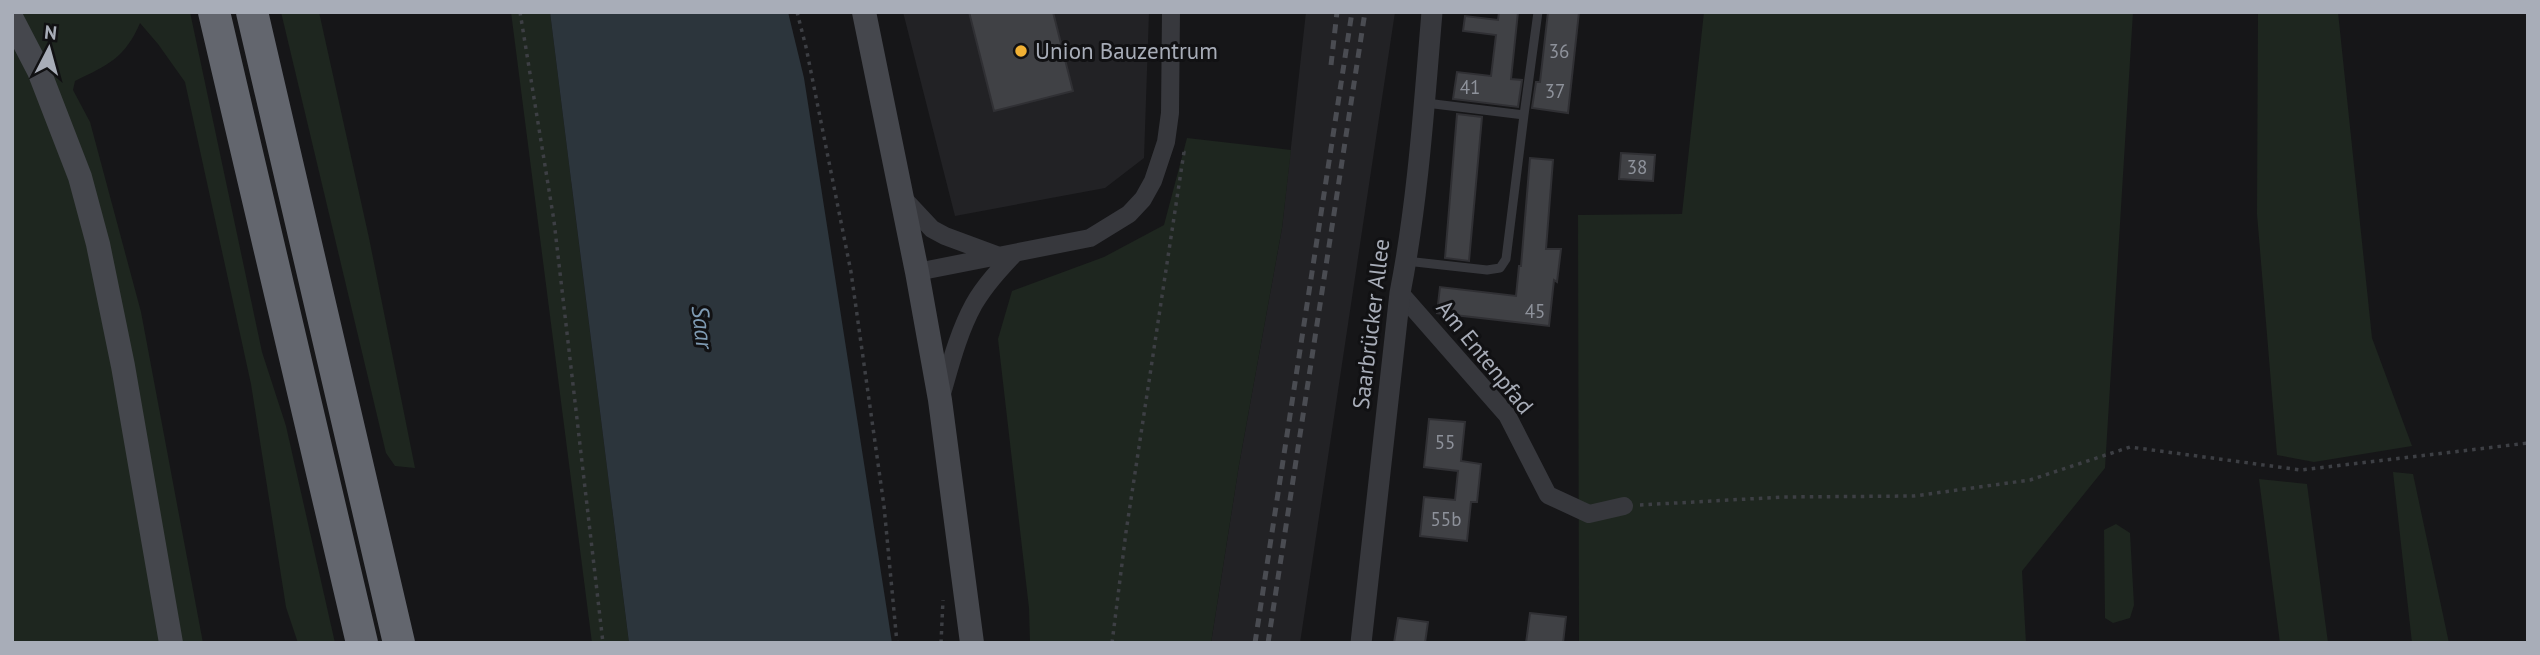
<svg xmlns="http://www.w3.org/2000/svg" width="2540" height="655" font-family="'PT Sans',sans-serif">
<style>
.built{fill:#222225}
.green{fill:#1e261f}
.water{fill:#2c353c}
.building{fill:#404145;stroke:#303034;stroke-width:2}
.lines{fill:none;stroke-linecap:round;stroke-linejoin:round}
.path{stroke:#3d3f44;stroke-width:3.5;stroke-dasharray:3.5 5;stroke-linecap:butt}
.service{stroke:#37383d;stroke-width:9}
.minor{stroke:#37383d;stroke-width:18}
.tertiary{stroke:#37383d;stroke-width:21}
.secondary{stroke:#45474d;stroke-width:24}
.motorway{stroke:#63666e;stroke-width:32}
.rail{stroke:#4a4c52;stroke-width:5;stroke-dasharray:9 7;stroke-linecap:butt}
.poi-dot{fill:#f2b134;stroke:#111113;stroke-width:2.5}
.labels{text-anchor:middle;stroke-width:6;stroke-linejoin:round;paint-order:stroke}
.number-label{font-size:19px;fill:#8e929b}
.poi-label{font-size:23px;fill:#a8adb8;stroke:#111113;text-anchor:start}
.street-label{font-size:23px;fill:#a8adb8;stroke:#111113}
.water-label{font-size:24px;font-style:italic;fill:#7f9bb3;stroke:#111113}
</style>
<rect width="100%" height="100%" fill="#161618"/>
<path class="built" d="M903 12H1149L1144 158 1105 188 955 216Z
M1306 12H1395L1300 643H1211L1239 465 1282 228Z"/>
<path class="green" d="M12 12H190L262 352 286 426 335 643H298L286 607 251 384 185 82 158 44 140 23C125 58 108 65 75 81L73 90 90 122 141 312 203 643H12Z
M281 12H319L369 238 415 468 395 466 386 453Z
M511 12H550L629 643H592Z
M1704 12H2133L2105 468 2022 571 2026 643H1579L1578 215 1682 214Z
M2258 12H2338L2372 338 2412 446 2314 462 2277 455 2257 214Z
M1187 138 1291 150 1282 228 1239 465 1211 643H1030L1029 608 998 339 1012 291 1104 257 1164 225Z
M2393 472 2413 474 2449 643H2412Z
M2259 479 2307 484 2328 643H2280Z
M2116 524 2130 533 2134 605 2130 618 2113 623 2105 618 2104 530Z"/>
<path class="water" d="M550 12H788L804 78 892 643H629Z"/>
<path class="building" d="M969 12H1053L1073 91 994 111Z
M1499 12H1518L1511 79 1522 80 1518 107 1453 99 1457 72 1491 76 1496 35 1463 31 1465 16 1498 20Z
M1548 12H1579L1568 113 1532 108 1536 82H1540Z
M1457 114 1482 117 1469 261 1445 258Z
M1621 153 1655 155 1653 181 1619 179Z
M1530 158 1553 160 1546 249H1561L1557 282 1554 280 1549 326 1437 313 1440 287 1516 296 1519 266H1521Z
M1429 419 1465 422 1461 461 1481 464 1477 502H1471L1467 541 1420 536 1424 497 1455 500 1458 471 1424 467Z
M1530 613 1566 617 1563 643H1526Z
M1398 618 1428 622 1425 643H1394Z"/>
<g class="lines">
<path class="path" d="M520 12 554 221 603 643
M797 12 806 47 851 272 884 506 897 643
M1640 505 1784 497 1914 496 2030 480 2130 447 2301 470 2528 443
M941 643 943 600
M1112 643 1126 532 1184 152 1181 150"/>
<path class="service" d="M1426 103 1524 115 1538 12
M1406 261 1487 270 1500 268 1506 259 1524 115"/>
<path class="minor" d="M902 197 932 229 945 236 999 256
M917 272 1090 238 1129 214 1143 199 1153 181 1166 142 1170 113 1171 12
M1400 293 1507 415 1548 495 1589 514 1624 506
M941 397C950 366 958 333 974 304 985 285 1000 269 1015 253"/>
<path class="tertiary" d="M1361 643 1400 293C1418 201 1424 106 1432 12"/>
<path class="secondary" d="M864 12 917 272 940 400 972 643
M12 19 39 71 80 177 98 244 123 366 171 643"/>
<path class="motorway" d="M214 12 362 643
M252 12 399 643"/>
<path class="rail" d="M1331 65 1337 12
M1255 643 1352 12
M1268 643 1365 12"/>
</g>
<circle class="poi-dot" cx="1021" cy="51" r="7"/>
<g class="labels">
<g class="number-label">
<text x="1559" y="58">36</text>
<text x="1470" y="94">41</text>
<text x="1555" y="98">37</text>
<text x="1637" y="174">38</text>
<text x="1535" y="318">45</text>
<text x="1445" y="449">55</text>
<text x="1446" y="526">55b</text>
</g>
<g class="poi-label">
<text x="1035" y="59">Union Bauzentrum</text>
</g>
<g class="street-label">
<text transform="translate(1371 324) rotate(-83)" y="8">Saarbrücker Allee</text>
<text transform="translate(1485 357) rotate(51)" y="8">Am Entenpfad</text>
</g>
<g class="water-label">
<text transform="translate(702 327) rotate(83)" y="8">Saar</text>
</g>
</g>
<rect width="2540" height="655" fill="none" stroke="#a8adb8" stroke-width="28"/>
<g transform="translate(49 49) rotate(6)" stroke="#111113" stroke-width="5" paint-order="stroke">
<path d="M0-5L12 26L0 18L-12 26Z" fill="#a8adb8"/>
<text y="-10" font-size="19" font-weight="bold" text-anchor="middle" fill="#a8adb8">N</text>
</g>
</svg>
